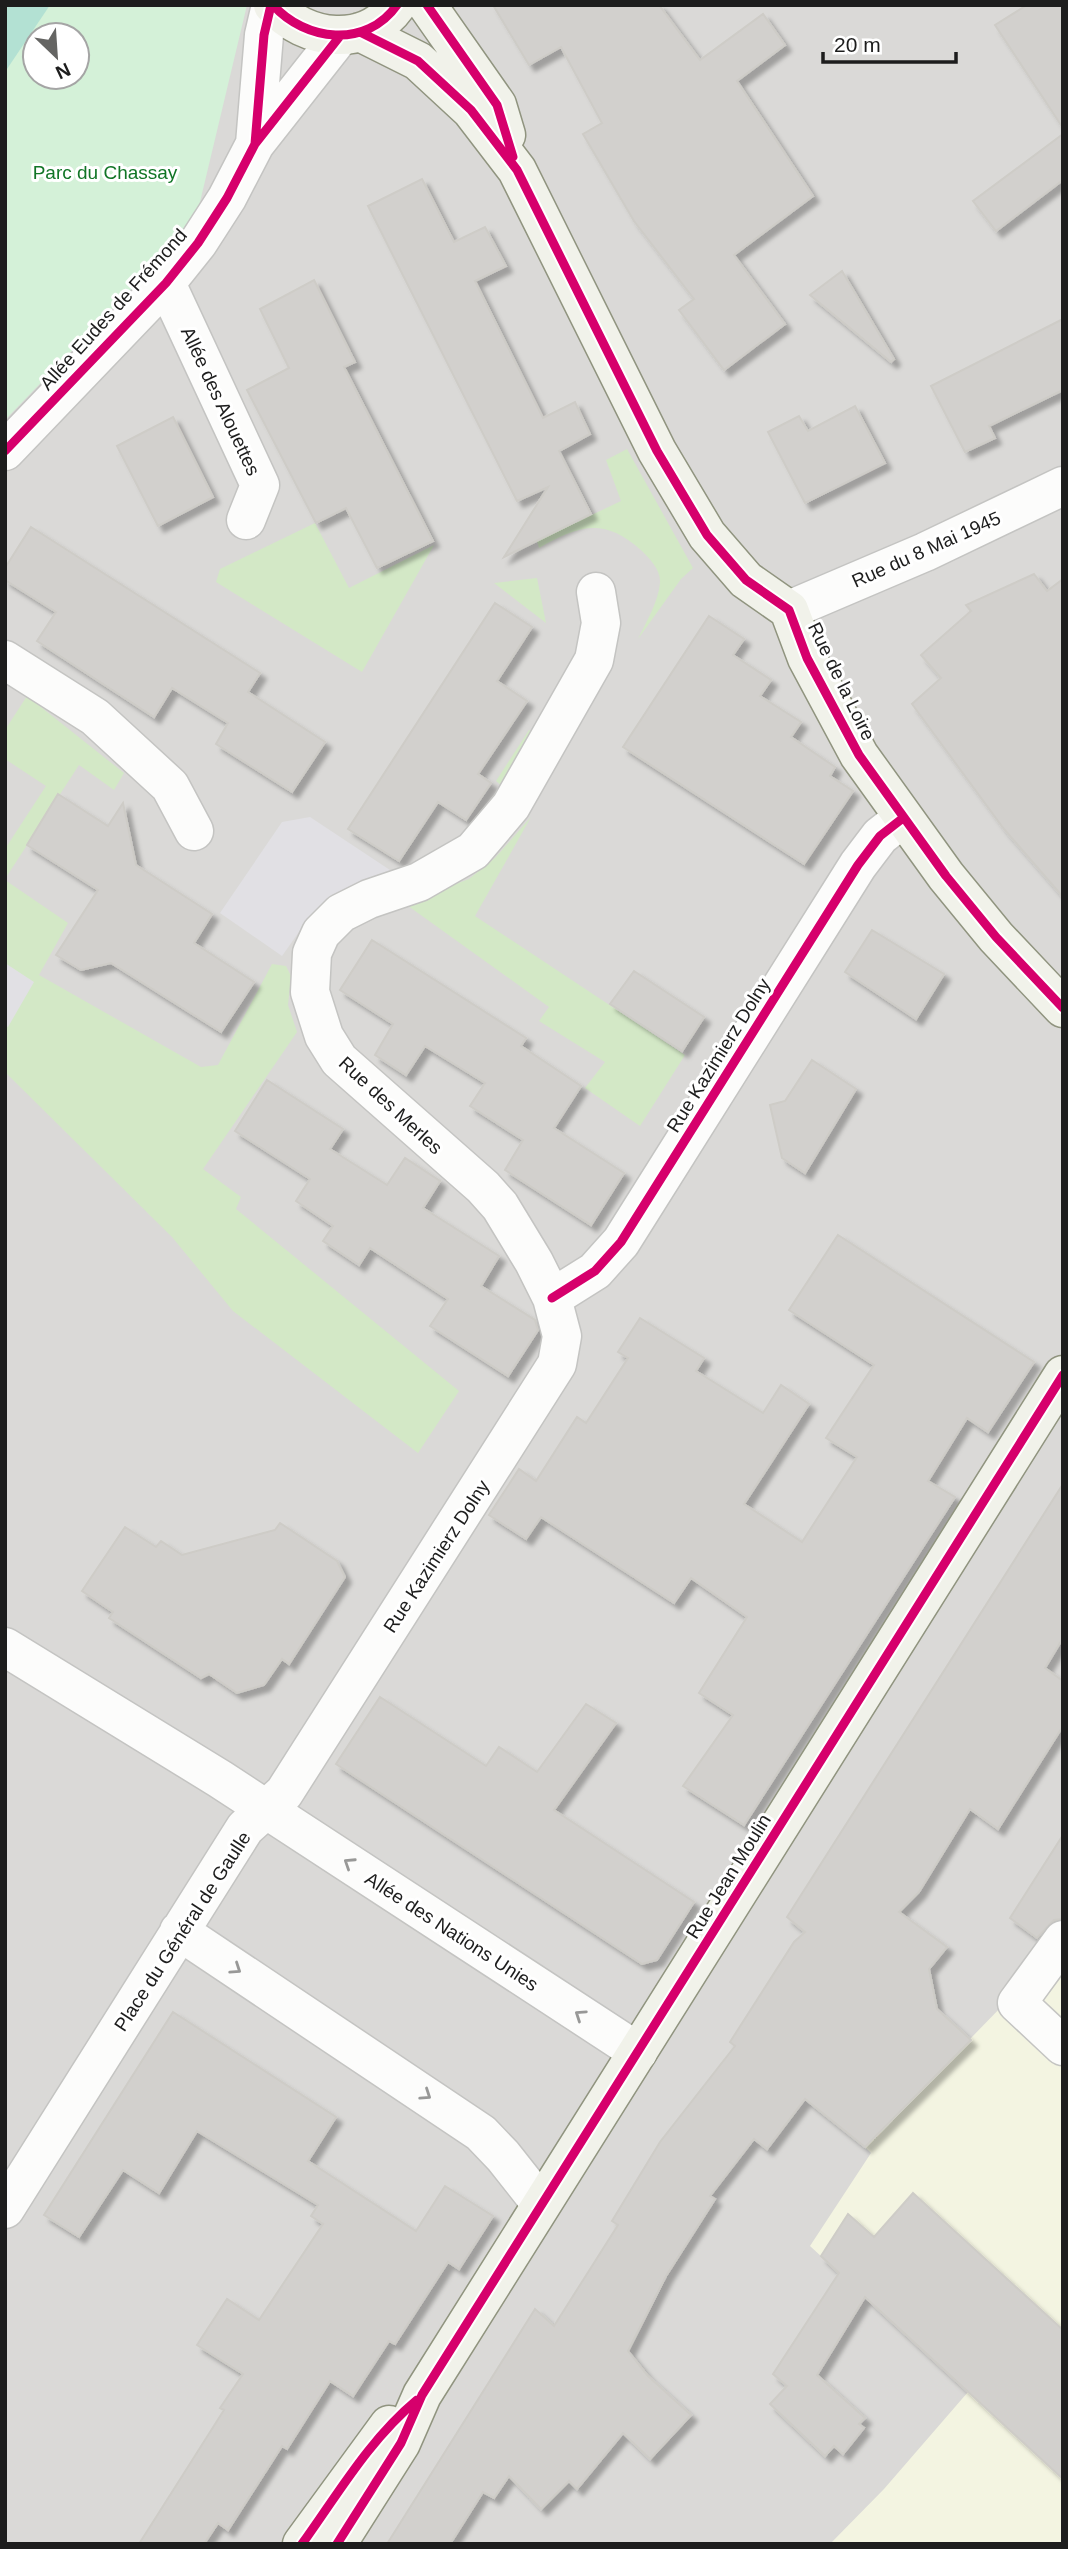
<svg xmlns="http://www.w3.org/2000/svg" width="1068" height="2549" font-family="Helvetica,sans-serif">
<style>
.residential{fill:#dad9d7;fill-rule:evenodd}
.education{fill:#f3f4e1}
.grass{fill:#d3e8c6}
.park{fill:#d4f1d8;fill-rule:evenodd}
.pitch{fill:#b3e1d3}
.plaza{fill:#e1e0e4}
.building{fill:#d2d0cd;stroke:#ceccc7;stroke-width:2;filter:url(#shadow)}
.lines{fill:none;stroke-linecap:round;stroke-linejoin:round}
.street-casing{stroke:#c4c4c2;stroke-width:41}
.secondary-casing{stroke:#90947f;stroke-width:41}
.street{stroke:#fcfcfb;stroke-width:38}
.secondary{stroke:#f1f2ea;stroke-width:38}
.cycleway-casing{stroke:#fff;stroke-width:13}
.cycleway{stroke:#d6006c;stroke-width:9}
.oneway{stroke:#989897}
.labels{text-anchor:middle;stroke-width:6;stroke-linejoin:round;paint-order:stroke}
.park-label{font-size:19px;fill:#117526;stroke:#fff}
.street-label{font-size:19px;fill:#1d1d1d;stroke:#fff}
</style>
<defs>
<filter id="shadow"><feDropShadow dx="6" dy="6" stdDeviation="2" flood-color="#0004"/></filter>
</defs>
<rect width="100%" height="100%" fill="#ebeae6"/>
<path class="residential" d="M5 5H1063V2544H5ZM35 35H77V77H35Z"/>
<path class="education" d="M1063 1907V2544H830L884 2489 968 2392 810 2246 871 2153 865 2147 1006 2002 1004 2000Z"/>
<path class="grass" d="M627 449 693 568 681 579 638 639C646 622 658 603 660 583 661 570 650 559 642 551 604 517 580 525 539 548L537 541 621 501 606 460Z
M315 523 349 588 434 545 362 672 216 582 220 569Z
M537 578 546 623 494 583Z
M27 696 124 773 114 790 79 765 5 879V849L46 786 5 759V730Z
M529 730 538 735 503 787 496 781Z
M531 817 475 916 685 1055 640 1126 585 1088 605 1062 539 1021 549 1007 404 903 469 879 495 858Z
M5 880 68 923 39 975 201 1067 218 1065 272 964 286 966 291 976 288 1005 297 1032 203 1169 241 1197 236 1209 459 1391 418 1453 233 1311 172 1237 5 1072Z"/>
<path class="park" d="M5 5H247L195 223 5 420ZM35 35H77V77H35Z"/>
<path class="pitch" d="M5 5H50L5 72Z"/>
<path class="plaza" d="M310 817 396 874 306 922 282 956 220 913 282 822Z
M5 963 34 982 8 1027 5 1025Z"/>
<path class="building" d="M493 5H659L700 60 763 14 785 45 737 81 813 196 734 255 785 324 724 370 679 310 694 299 634 221 583 134 602 123 561 47 529 65Z
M1027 5H1063V128L995 25Z
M1063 134V180L996 231 973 201Z
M422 179 454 242 485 227 506 266 475 281 543 418 575 402 590 434 559 451 591 514 504 557 548 487 517 501 368 206Z
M842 271 894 359 891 362 810 295Z
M314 280 355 362 344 367 433 541 377 568 346 508 316 523 247 390 289 368 260 309Z
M1063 319V390L989 426 995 438 965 452 931 386Z
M855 406 885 463 805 503 768 432 799 416 808 431Z
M173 417 213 497 158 526 117 446Z
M31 527 260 673 248 692 325 742 292 792 216 744 228 723 172 688 154 717 37 641 56 612 5 580V568Z
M1034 574 1047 591 1063 579V897L1004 829 912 704 941 678 921 655 971 611 966 605Z
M495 603 532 627 497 681 527 701 478 774 491 783 466 820 438 802 399 861 348 829Z
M709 616 744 639 733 655 771 680 760 696 801 722 791 737 835 767 830 776 853 791 804 864 623 747Z
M58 794 108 826 123 803 136 865 212 914 194 943 254 982 221 1032 111 963 81 970 56 955 98 890 27 845Z
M872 930 944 974 916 1019 845 972Z
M372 940 526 1038 521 1046 581 1086 554 1128 624 1173 591 1225 505 1170 523 1140 470 1106 485 1083 425 1046 406 1075 375 1055 393 1024 340 990Z
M634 971 704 1017 682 1051 610 1004Z
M812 1060 856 1089 805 1173 782 1158 770 1105 785 1101Z
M267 1080 343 1129 330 1149 387 1185 405 1158 440 1181 423 1208 499 1256 481 1286 535 1320 538 1330 508 1376 430 1326 448 1299 370 1248 359 1265 323 1241 333 1226 296 1201 310 1179 235 1131Z
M838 1235 1034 1362 988 1432 967 1418 928 1481 955 1497 744 1825 683 1786 733 1715 699 1693 747 1617 691 1578 674 1603 541 1517 526 1539 489 1515 519 1469 536 1481 577 1417 586 1423 628 1358 618 1352 640 1318 704 1358 696 1371 763 1413 781 1385 809 1404 744 1504 802 1542 857 1457 826 1438 874 1365 789 1310Z
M1063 1484V1638L1045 1668 1063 1681V1726L998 1829 970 1809 919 1892 899 1912 947 1947 929 1969 937 2009 971 2040 865 2147 805 2099 767 2149 754 2139 710 2196 715 2199 666 2276 628 2351 648 2376 691 2415 650 2459 623 2433 577 2489 569 2481 541 2509 509 2476 494 2498 483 2492 450 2544H387L535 2309 554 2326 618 2225 612 2221 660 2142 735 2046 730 2042 794 1942 805 1932 787 1917Z
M280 1523 337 1561 345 1577 289 1664 282 1659 264 1685 237 1693 209 1674 201 1678 109 1618 113 1612 82 1591 125 1527 156 1547 161 1541 182 1555 275 1530Z
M380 1697 486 1766 499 1747 537 1772 586 1704 616 1723 554 1810 694 1902 657 1960 642 1964 336 1764Z
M1063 1835V1919L1054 1920 1037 1938 1010 1918Z
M173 2012 336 2117 308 2161 416 2231 445 2186 493 2216 459 2269 448 2262 395 2344 389 2341 353 2396 330 2381 287 2449 282 2446 228 2530 218 2523 204 2544H139L224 2410 220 2408 243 2374 197 2345 227 2299 259 2320 323 2224 311 2216 318 2205 197 2131 159 2193 123 2170 79 2237 44 2215Z
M913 2193 1063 2330V2479L865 2297 817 2375 865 2418 859 2424 864 2428 843 2454 834 2446 825 2456 770 2404 787 2386 773 2374 839 2273 821 2256 848 2214 874 2237Z"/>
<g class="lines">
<g class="street-casing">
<path id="street" d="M255 144 264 35 271 5
M166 283 260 485 246 520
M5 451 166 283 198 243 227 198 255 144 340 36
M789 610 925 552 1063 486
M5 660 95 717 170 786 194 831
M552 1298 595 1271 621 1242 858 865 880 836 903 818
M5 1647 220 1779 638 2052
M179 1931 481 2133 503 2156 541 2204
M1063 1940 1017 2003 1063 2046
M5 2209 245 1828 284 1793 557 1364 562 1336 552 1298 534 1262 500 1206 483 1187 339 1060 324 1036 310 992 312 953 321 933 341 913 369 899 419 882 473 851 511 806 594 660 601 623 596 592"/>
</g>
<g class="secondary-casing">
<path id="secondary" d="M273 5C305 41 366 49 397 5
M427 5 497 105 506 135
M360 32 418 61 471 110 517 170 657 451 707 535 746 580 789 610 807 658 859 755 946 876 996 937 1063 1008
M302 2544 389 2425
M337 2544 401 2443 422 2395 1063 1375"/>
</g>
<use href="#street" class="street"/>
<use href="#secondary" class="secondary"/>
<g class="cycleway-casing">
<path id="cycleway" d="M273 5C305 41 366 49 397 5
M427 5 497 105 513 157
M360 32 418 61 471 110 517 170 657 451 707 535 746 580 789 610 807 658 859 755 946 876 996 937 1063 1008
M255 144 264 35 271 5
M5 451 166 283 198 243 227 198 255 144 340 36
M552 1298 595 1271 621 1242 858 865 880 836 903 818
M302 2544C338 2494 369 2440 417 2400
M337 2544 401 2443 422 2395 1063 1375"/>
</g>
<use href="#cycleway" class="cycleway"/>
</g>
<defs><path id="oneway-chevron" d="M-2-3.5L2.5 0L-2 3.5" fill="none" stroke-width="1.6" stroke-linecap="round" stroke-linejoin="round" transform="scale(1.75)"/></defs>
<g class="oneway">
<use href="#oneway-chevron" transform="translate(349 1863) rotate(-147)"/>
<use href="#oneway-chevron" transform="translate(236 1969) rotate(34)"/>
<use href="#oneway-chevron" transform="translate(580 2015) rotate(-146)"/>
<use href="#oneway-chevron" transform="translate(426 2095) rotate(34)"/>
</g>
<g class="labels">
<g class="park-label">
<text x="105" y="179">Parc du Chassay</text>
</g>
<g class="street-label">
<text transform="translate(113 309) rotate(-48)" y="7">Allée Eudes de Frémond</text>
<text transform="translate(221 401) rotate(65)" y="7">Allée des Alouettes</text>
<text transform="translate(926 549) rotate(-24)" y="7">Rue du 8 Mai 1945</text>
<text transform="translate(842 681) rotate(64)" y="7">Rue de la Loire</text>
<text transform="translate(718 1055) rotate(-58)" y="7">Rue Kazimierz Dolny</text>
<text transform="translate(391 1105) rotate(43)" y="7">Rue des Merles</text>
<text transform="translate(436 1556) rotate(-57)" y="7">Rue Kazimierz Dolny</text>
<text transform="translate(728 1876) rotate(-58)" y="7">Rue Jean Moulin</text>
<text transform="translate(182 1931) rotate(-57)" y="7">Place du Général de Gaulle</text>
<text transform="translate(452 1931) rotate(33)" y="7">Allée des Nations Unies</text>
</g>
</g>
<rect width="1068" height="2549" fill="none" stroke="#1d1d1d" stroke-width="14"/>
<g transform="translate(56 56) rotate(155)"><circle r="33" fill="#ffffff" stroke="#a5a5a5" stroke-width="2"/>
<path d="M0-5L12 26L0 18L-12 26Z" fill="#656563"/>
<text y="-10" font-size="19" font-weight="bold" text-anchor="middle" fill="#1d1d1d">N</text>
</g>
<path d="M823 52v10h133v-10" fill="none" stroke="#1d1d1d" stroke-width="3.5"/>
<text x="834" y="52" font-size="21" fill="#1d1d1d" stroke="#ffffff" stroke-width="5" paint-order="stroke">20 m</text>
</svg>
